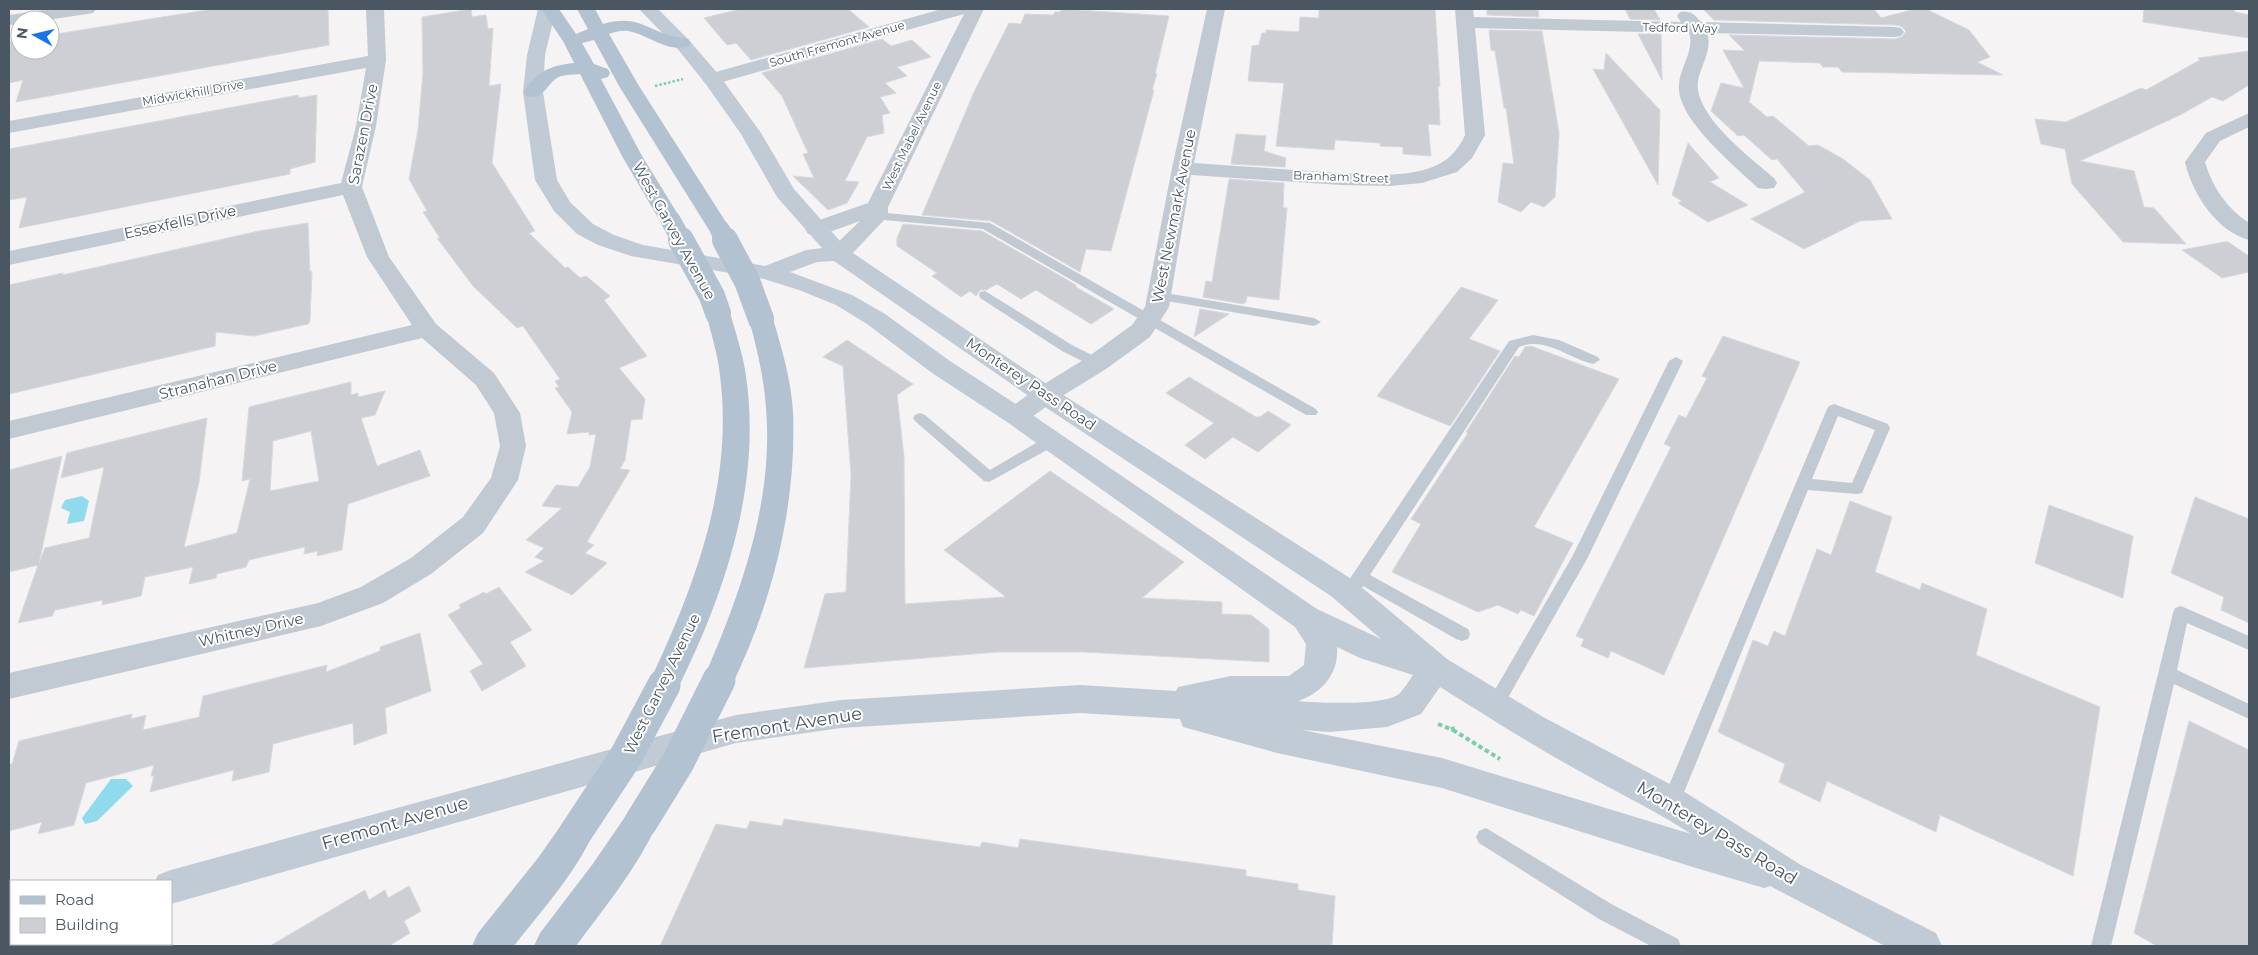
<svg xmlns="http://www.w3.org/2000/svg" width="2258" height="955" font-family="Montserrat,sans-serif">
<style>
.water{fill:#90daee}
.building{fill:#cdcfd5;stroke:#d7d9de;fill-rule:evenodd}
.lines{fill:none;stroke-linecap:round;stroke-linejoin:round}
.path-far1{stroke:#7ad0a6;stroke-width:2.5;stroke-dasharray:2.5 2;stroke-linecap:butt}
.path{stroke:#7ad0a6;stroke-width:4;stroke-dasharray:4.5 3;stroke-linecap:butt}
.service{fill:#c1cad2;fill-rule:evenodd}
.minor{fill:#c1cad2;fill-rule:evenodd}
.secondary{fill:#c1cbd6;fill-rule:evenodd}
.primary{fill:#b3c2d1;fill-rule:evenodd}
.primary-bridge-far2{stroke:#b3c2d1;stroke-width:20}
.primary-bridge-far1{stroke:#b3c2d1;stroke-width:26}
.primary-bridge{stroke:#b3c2d1;stroke-width:33}
.labels{text-anchor:middle;stroke-width:4;stroke-linejoin:round;paint-order:stroke}
.far-street-label{font-size:12px;fill:#4a5661;stroke:#fff}
.street-label{font-size:15px;fill:#4a5661;stroke:#fff}
.near-street-label{font-size:18px;fill:#4a5661;stroke:#fff}
</style>
<rect width="100%" height="100%" fill="#f5f3f3"/>
<path class="water" d="M82 496 89 501 84 521 67 524 70 512 61 508 65 500Z
M111 779H126L133 786 97 821 85 824 82 818Z"/>
<path class="building" d="M213 9H328L329 45 16 102 23 80 9 83V42L20 40V50H50V35Z
M471 9 472 17 486 15 488 29 493 28 489 86 501 84 492 163 535 231 529 233 565 268 568 267 580 278 586 276 610 296 604 300 647 356 619 368 645 399 642 419 631 420 625 460 620 469 630 470 587 542 594 545 585 553 607 563 572 595 525 572 544 561 535 557 544 548 526 540 562 508 542 506 556 485 578 487 590 467 596 434 589 435V432L567 434 572 412 555 388 559 387 555 381 560 379 523 326 517 328 473 286 437 238H440L423 212 427 211 409 179 418 130 423 73 422 17Z
M741 9H848L869 27 751 60 736 43 727 45 704 18Z
M1062 9 1169 16 1155 74H1157L1152 90H1154L1111 251 1086 249 1080 272 991 221 922 215 974 92 1009 23 1021 24 1025 14 1053 15 1055 12H1060Z
M1319 9H1435L1440 86H1438L1440 125 1428 124 1431 156 1403 154V147L1380 146V143L1335 140 1334 150 1276 146 1284 83 1248 81 1252 46 1259 45 1262 33H1266V30L1299 32 1300 17 1319 18Z
M1487 9H1538L1539 17 1487 15Z
M1625 9H1654L1660 20 1630 19Z
M1703 9H1874L1881 18 1915 9H1926L1969 30 1990 57 1977 62 2003 75 1842 72 1838 67H1823L1820 63 1759 61 1749 102 1767 117 1773 116 1809 146 1818 145 1843 159 1870 180 1892 219 1860 221 1804 249 1751 219 1805 192 1777 159 1772 160 1744 135 1738 136 1711 111 1721 83 1744 88 1723 50 1745 51 1729 35 1895 39 1902 37 1906 31 1901 26 1895 25 1714 20Z
M2144 9H2234L2235 12 2249 15V38L2143 22Z
M1489 30 1542 31 1559 133 1555 197 1544 207 1531 202 1521 212 1498 202 1503 163 1514 164 1506 108H1504L1495 51 1491 50Z
M1638 34H1661L1662 80Z
M882 39 891 46 912 40 931 57 897 67 907 76 885 83 896 93 880 97 890 113 882 115 884 133 867 137 845 181 859 182 847 203 828 210 793 176 814 178 803 154 808 153 782 96 762 73Z
M2249 51V85L2223 101 2212 97 2180 115 2080 161 2134 171 2144 207 2154 208 2186 244 2123 242 2072 184 2065 149 2041 144 2035 119 2066 122 2141 88 2146 90 2200 60 2198 58Z
M1606 53 1660 110 1658 185 1593 69 1604 70Z
M298 95 299 98 317 95 315 162 290 169V174L19 228 27 197 9 200V149Z
M1236 134 1266 136 1264 151 1286 158 1285 167 1231 164Z
M1688 143 1719 178 1710 182 1748 205 1708 222 1678 203 1682 201 1672 195Z
M1229 179 1284 183 1283 208H1287L1279 300 1247 296 1246 302 1243 304 1203 297 1206 281 1212 282Z
M308 223 310 272 312 271 310 321 308 324 254 336 216 332 215 346 9 394V285L63 273 62 275 259 231Z
M903 224 982 231 1076 285V287L1114 309 1091 324 1036 290 1021 299 997 284 986 290H980L976 296 970 291 961 297 932 276 937 273 897 246V238Z
M2224 242H2228L2249 256V272L2222 278 2182 250Z
M1461 287 1498 300 1469 339 1500 351 1450 426 1377 396Z
M1200 309 1229 314 1194 337Z
M1723 336 1800 362 1664 675 1611 651 1608 658 1581 646 1584 639 1576 636 1671 447 1664 444 1679 415 1686 418 1707 378 1702 376Z
M847 340 913 384 897 395 904 457 905 604 1006 597 944 550 1050 471 1184 562 1142 598 1222 602V614L1251 615 1269 629V662L1084 652H997L804 668 825 594 846 592 851 475 843 366 823 357Z
M1531 346 1619 379 1534 527 1573 543 1534 616 1521 610 1518 614 1498 605 1478 612 1392 572 1421 524 1411 519 1468 433 1466 432 1515 356 1519 357 1525 347Z
M1189 377 1256 417H1260L1268 411 1291 425 1258 452 1233 437 1205 459 1185 445 1214 423 1166 393Z
M351 382V395L358 393V397L385 391 375 415 361 418 377 466 420 450 430 476 348 504 342 550 317 556 318 551 304 554 305 547 249 560 246 567 217 574 216 578 189 584 193 567 145 577 141 596 102 605 103 600 55 610 52 616 18 623 38 565 9 572V470L62 456 39 563 45 548 89 538 104 467 61 478 67 453 207 418 199 482 184 547 237 533 250 479 242 481 249 407ZM311 431 319 481 270 491 273 441Z
M2195 497 2249 519V623L2221 610 2224 597 2171 573Z
M1850 501 1892 517 1875 572 1920 590 1922 583 1987 609 1976 655 2100 707 2073 876 1940 815 1936 832 1827 781 1820 802 1779 782 1785 764 1718 732 1753 640 1768 646 1774 631 1785 636 1817 549 1831 555Z
M2049 505 2133 536 2123 598 2035 563Z
M499 587 532 630 510 642 526 666 482 691 470 671 483 664 448 615 461 608 459 605 484 592 486 594Z
M420 633 431 691 385 708 387 733 354 745 353 723 273 744 269 772 232 781 234 770 150 792 154 776H151L154 765 86 783 74 825 38 834 42 822 9 831V765L12 764 19 741 132 714 131 719 146 715 143 730 199 717 203 696 327 665 326 672 380 651V647Z
M2189 721 2249 750V946H2157L2134 933Z
M784 819 963 845 980 847 982 842 1018 848 1020 839 1246 870V876L1298 884V890L1335 896 1332 946H660L716 824 747 829 750 821 782 826Z
M409 886 421 911 404 921 410 933 389 946H270L365 890 369 900 385 890 388 898Z"/>
<g class="lines">
<path class="path-far1" d="M655 86 683 79"/>
<path class="path" d="M1438 724 1453 730 1452 724
M1453 730 1500 759"/>
<path class="service" d="M877 212 990 223 1316 409 1318 412 1316 415H1306L983 229 873 219 871 216Z
M985 291 1072 345 1102 360 1104 363 1097 367 1092 366 1062 351 980 298 979 295 980 292Z
M1160 292 1314 318 1321 322 1314 326 1155 299 1154 296 1155 293Z
M1533 335 1559 340 1598 357 1600 360 1593 364C1568 358 1545 336 1519 347L1370 575 1468 629 1470 634 1468 639 1462 641 1456 639 1363 586C1357 595 1355 602 1343 599L1341 594 1343 589 1509 341Z
M1676 357 1683 361 1587 559 1501 710 1495 712 1489 710 1486 705 1489 700 1572 557 1669 361Z
M1834 404 1888 424 1890 428 1862 493 1857 494 1808 490 1680 802 1678 808 1671 810 1664 808 1662 802 1827 409 1829 406ZM1838 416 1875 430 1852 483 1812 479Z
M920 413 925 415 990 470 1046 437H1056L1058 441 1056 445 989 482 984 481 915 421 913 418 915 415Z
M2181 606 2249 636V650L2187 623 2177 670 2249 704V719L2174 684 2111 946H2091L2173 613 2175 608Z
M1486 828 1613 905 1678 939 1681 946H1651L1599 919 1479 843 1476 837 1479 831Z"/>
<path class="minor" d="M51 9H96L93 13 87 14 47 20H20V24L9 25V15Z
M366 9H384L386 60 376 126 362 187 389 257 436 324 494 373 520 413 526 446 518 480 483 533 431 574 383 603 321 626 9 699V673L318 603 361 587 411 558 463 517 491 478 500 446 494 413 476 385 422 338 9 439V421L412 325 367 257 343 195 9 265V251L341 183 356 126 366 68 9 133V121L368 56Z
M942 9H984L888 207V216L847 259 839 261 831 259 828 254 831 249 860 221 824 234 816 236 808 234 805 229 808 224 868 203 964 14 719 83 712 85 705 83 702 79 705 75Z
M1207 9H1225L1194 163C1238 166 1283 169 1327 172 1360 174 1398 179 1430 168 1447 162 1458 151 1465 135L1455 9H1473L1474 17 1681 22 1677 16 1680 12C1690 10 1694 14 1701 22L1895 27 1901 28 1904 32 1901 36 1895 37 1707 33C1713 49 1701 65 1698 81 1693 115 1751 158 1774 178L1777 183 1774 188 1766 189 1758 188C1735 166 1675 118 1679 84 1680 67 1695 50 1689 33L1475 28 1485 135 1472 158 1457 172 1422 183 1390 186 1341 185 1191 175 1169 307 1150 337 1106 369 1054 401 1025 422 1016 425 1007 422 1003 416 1007 410 1036 389 1088 357 1132 325 1145 307 1172 168Z
M2249 113V127L2220 141 2205 162C2213 189 2227 208 2249 223V240C2216 231 2192 193 2185 162L2206 133Z"/>
<path class="secondary" d="M538 9H556L545 55 543 92 557 180 570 202 593 224 614 235 643 245 765 266 806 250 822 248 777 197 741 134 705 83 676 47 639 9H658L688 39 719 75 761 133 794 189 847 249 1054 389 1353 580 1447 659 1543 717 1683 791 1801 865 1936 933 1942 946H1885L1770 886 1764 888 1696 868 1442 788 1277 753 1183 727 1180 719 1080 713 841 728 736 743 171 904V881H155L158 875 171 870 736 715 841 700 1080 685 1176 691 1178 687 1231 676H1289L1304 665 1306 644 1295 627 1007 422 932 373 867 324 836 305 799 290 764 279 631 256 598 245 577 234 554 211 535 180 523 92 527 55ZM834 261 1036 401 1331 596 1381 639 1317 609 1025 410 950 361 885 314 852 295 790 272 817 262ZM1337 647 1360 658 1413 675C1409 681 1404 689 1399 694 1384 706 1318 703 1298 701 1322 693 1339 674 1337 647ZM1440 687C1487 716 1533 746 1581 772 1618 793 1656 811 1691 834L1442 758 1302 730 1329 732 1387 727 1421 714Z
M11 916V944H25L24 946H9V917Z"/>
<path class="primary" d="M541 9H559L576 34 588 29 577 9H595L603 24C630 16 641 24 665 34 672 37 681 37 688 39L691 43 688 47C666 52 649 35 628 31 622 30 615 32 609 34L639 86 731 230 728 235 720 237 712 235 709 230 619 86 594 40 582 43 594 64 608 69 610 73 608 77 601 79 642 156 682 221 679 226 671 228 663 226 660 221 622 156 580 74C574 75 565 74 559 77 546 83 545 101 526 96L523 92C538 71 549 66 574 63L563 41Z
M718 305 726 308 730 313C736 334 743 354 746 376 762 486 724 597 675 694L664 698 653 694 648 685C694 589 734 484 720 376 718 354 711 334 706 313L710 308Z
M761 311 770 314 773 319C782 349 791 380 793 411 797 506 772 605 730 689L719 693 708 689 703 680C740 595 774 502 766 408 764 378 757 349 749 319L752 314Z
M641 806 653 811 658 822C638 867 605 907 576 946H534L540 933 592 865 629 811Z
M576 816 588 821 594 832C575 874 542 910 514 946H472L478 933 538 858 564 821Z"/>
<path class="primary-bridge-far2" d="M671 221 682 241
M720 230 726 241"/>
<path class="primary-bridge-far1" d="M681 240 712 296 718 313
M725 240 747 281 761 319"/>
<path class="primary-bridge" d="M641 822 678 762 719 680
M576 832 625 758 664 685"/>
</g>
<g class="labels">
<g class="far-street-label">
<text transform="translate(1680 28) rotate(1)" y="4">Tedford Way</text>
<text transform="translate(837 44) rotate(-16)" y="4">South Fremont Avenue</text>
<text transform="translate(193 93) rotate(-10)" y="4">Midwickhill Drive</text>
<text transform="translate(912 136) rotate(-64)" y="4">West Mabel Avenue</text>
<text transform="translate(1341 177) rotate(2)" y="4">Branham Street</text>
</g>
<g class="street-label">
<text transform="translate(363 134) rotate(-79)" y="5">Sarazen Drive</text>
<text transform="translate(1174 216) rotate(-79)" y="5">West Newmark Avenue</text>
<text transform="translate(180 222) rotate(-12)" y="5">Essexfells Drive</text>
<text transform="translate(674 231) rotate(61)" y="5">West Garvey Avenue</text>
<text transform="translate(218 380) rotate(-14)" y="5">Stranahan Drive</text>
<text transform="translate(1031 384) rotate(34)" y="5">Monterey Pass Road</text>
<text transform="translate(251 630) rotate(-13)" y="5">Whitney Drive</text>
<text transform="translate(662 684) rotate(-64)" y="5">West Garvey Avenue</text>
</g>
<g class="near-street-label">
<text transform="translate(787 725) rotate(-9)" y="6">Fremont Avenue</text>
<text transform="translate(395 823) rotate(-16)" y="6">Fremont Avenue</text>
<text transform="translate(1717 833) rotate(31)" y="6">Monterey Pass Road</text>
</g>
</g>
<rect width="2258" height="955" fill="none" stroke="#4a5661" stroke-width="20"/>
<rect x="10" y="880" width="162" height="65" fill="#ffffff" stroke="#b7bbc0"/>
<rect x="20" y="896" width="25" height="8" fill="#b3c2d1" stroke="#b7bbc0"/>
<text x="55" y="905" font-size="15" fill="#4a5661">Road</text>
<rect x="20" y="918" width="25" height="15" fill="#cdcfd5" stroke="#b7bbc0"/>
<text x="55" y="930" font-size="15" fill="#4a5661">Building</text>
<g transform="translate(35 35) rotate(278)"><circle r="24" fill="#ffffff" stroke="#b7bbc0"/>
<path d="M0-4L9 19L0 12L-9 19Z" fill="#1a73e8"/>
<text y="-8" font-size="14" font-weight="bold" text-anchor="middle" fill="#4a5661">N</text>
</g>
</svg>
